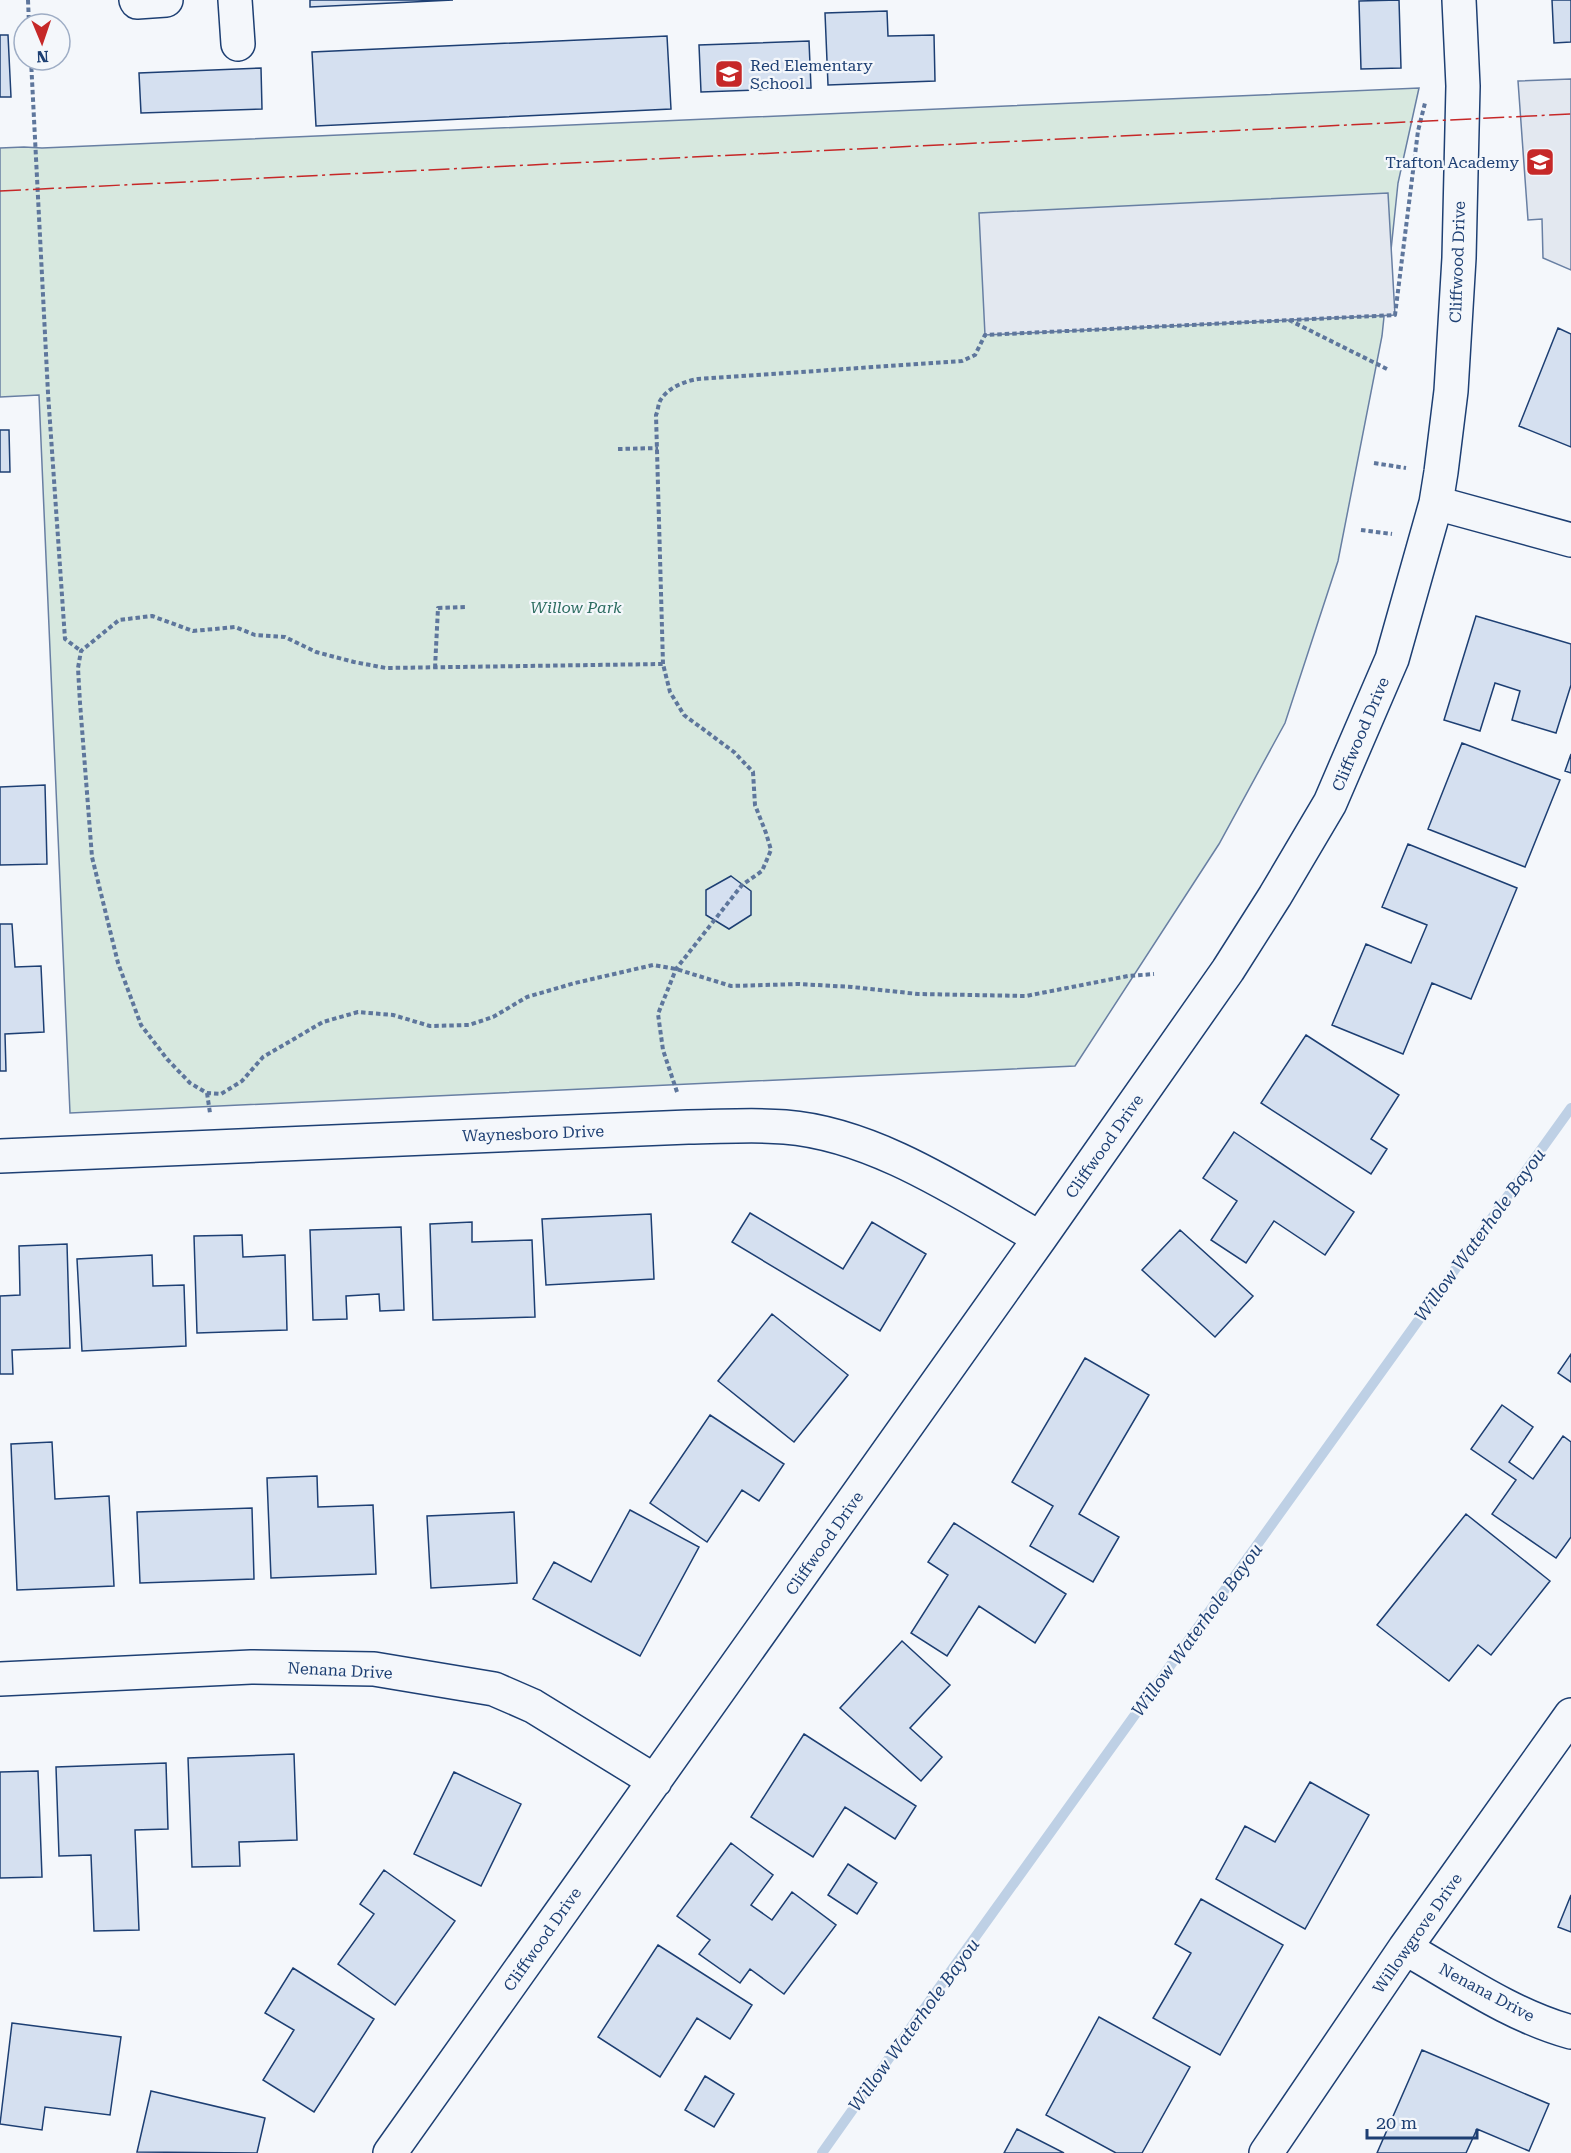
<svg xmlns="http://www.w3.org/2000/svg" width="1571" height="2153" font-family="'Roboto Serif',serif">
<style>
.green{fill:#d7e8df;stroke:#687fa3;stroke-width:1.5}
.parking{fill:#e3e8f0;stroke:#687fa3;stroke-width:1.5}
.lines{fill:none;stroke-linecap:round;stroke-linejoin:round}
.stream{stroke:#bed0e5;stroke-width:10}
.building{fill:#d5e0f0;stroke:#1d3f73;stroke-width:1.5}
.minor-casing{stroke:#1d3f73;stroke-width:36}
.path{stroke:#5e769c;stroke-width:4;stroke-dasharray:4.5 3;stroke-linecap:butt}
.minor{stroke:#f4f7fb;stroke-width:33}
.power{stroke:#c62828;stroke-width:1.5;stroke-dasharray:21 4.5 3 4.5;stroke-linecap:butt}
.labels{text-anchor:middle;stroke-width:4.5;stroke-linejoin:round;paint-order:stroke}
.poi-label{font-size:16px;fill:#1d3f73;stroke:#f4f7fb;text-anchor:start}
.street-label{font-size:16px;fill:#1d3f73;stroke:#f4f7fb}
.park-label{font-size:16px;font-style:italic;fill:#2c6c60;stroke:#f4f7fb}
.water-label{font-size:18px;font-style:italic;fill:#1d3f73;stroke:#f4f7fb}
</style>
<rect width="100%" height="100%" fill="#f4f7fb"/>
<path class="green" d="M1419 88 1398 183 1382 336 1338 561 1285 723 1219 844 1075 1066 70 1113 39 395 0 397V148L24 147 42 148Z"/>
<path class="parking" d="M1571 79V270L1543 258 1542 219 1528 220 1518 81Z
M1388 193 1395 315 985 335 979 213Z"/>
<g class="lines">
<path class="stream" d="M822 2153 953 1968 1571 1108"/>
</g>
<path class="building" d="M310 0H453L310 7Z
M1399 0 1401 68 1361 69 1359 1Z
M1552 0H1571V42L1554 43Z
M887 11 888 36 934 35 935 81 828 85 825 13Z
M0 35H8L11 97H0Z
M667 36 671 109 316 126 312 52Z
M809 41 811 88 701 92 699 45Z
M261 68 262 109 141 113 139 73Z
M1558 328 1571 334V447L1519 426Z
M0 430H9L10 472H0Z
M1476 616 1571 644V685L1556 733 1512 720 1520 691 1495 683 1480 731 1444 720Z
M1462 743 1560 780 1525 867 1428 829Z
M1571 754V773L1565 771Z
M45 785 47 864 0 865V787Z
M1408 844 1517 888 1471 999 1432 983 1403 1054 1332 1025 1366 944 1411 963 1427 925 1382 907Z
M731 876 751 891V915L729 929 706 915V890Z
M0 924H12L15 967 41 966 44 1032 5 1034 6 1071H0Z
M1306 1035 1399 1095 1371 1139 1387 1149 1371 1174 1261 1103Z
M1234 1132 1354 1212 1325 1255 1274 1221 1246 1263 1211 1240 1237 1201 1203 1178Z
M750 1213 843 1269 872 1222 926 1254 880 1331 732 1242Z
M651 1214 654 1279 546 1285 542 1219Z
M472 1222V1242L532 1240 535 1317 433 1320 430 1224Z
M401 1227 404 1310 380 1311 379 1294 346 1296 347 1319 313 1320 310 1230Z
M1180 1230 1253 1296 1215 1337 1142 1270Z
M242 1235 243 1257 285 1255 287 1330 197 1333 194 1236Z
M67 1244 70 1348 12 1350 13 1374H0V1296L20 1295 19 1246Z
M152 1255 153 1286 184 1285 186 1346 82 1351 77 1259Z
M772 1314 848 1375 794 1442 718 1381Z
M1571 1354V1382L1558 1373Z
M1085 1358 1149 1395 1079 1514 1119 1537 1093 1582 1030 1546 1053 1506 1012 1482Z
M1502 1405 1533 1427 1509 1462 1533 1479 1563 1436 1571 1442V1537L1556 1558 1492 1514 1516 1480 1471 1449Z
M710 1415 784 1464 759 1501 742 1490 707 1542 650 1503Z
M52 1442 55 1499 109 1496 114 1586 17 1590 11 1444Z
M317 1476 318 1507 373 1505 376 1574 271 1578 267 1478Z
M252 1508 254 1579 140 1583 137 1512Z
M630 1510 699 1547 640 1656 533 1599 554 1562 591 1582Z
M514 1512 517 1583 431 1588 427 1516Z
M1466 1514 1550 1581 1491 1655 1478 1645 1449 1681 1377 1625Z
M954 1523 1066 1594 1035 1643 979 1606 947 1656 911 1633 948 1575 928 1562Z
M902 1641 950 1685 910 1728 942 1757 921 1781 840 1708Z
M804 1734 916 1806 895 1839 845 1807 813 1857 751 1817Z
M294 1754 297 1840 239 1842 240 1866 192 1867 188 1758Z
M166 1763 168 1829 135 1830 139 1930 94 1931 91 1855 59 1856 56 1767Z
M38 1771 42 1877 0 1878V1772Z
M454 1772 521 1804 481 1886 414 1854Z
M1310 1782 1369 1815 1305 1929 1216 1879 1245 1826 1275 1842Z
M731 1843 773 1875 751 1905 772 1920 792 1892 836 1925 784 1994 750 1969 740 1983 699 1954 710 1940 677 1916Z
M848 1864 877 1883 857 1914 828 1895Z
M384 1870 455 1921 395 2005 338 1964 374 1914 360 1904Z
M1571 1895V1932L1558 1927Z
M1201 1899 1283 1945 1220 2055 1153 2018 1191 1953 1175 1944Z
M658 1945 752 2005 730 2039 697 2018 660 2077 598 2037Z
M293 1968 374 2019 314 2112 263 2080 294 2030 265 2013Z
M1099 2017 1190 2067 1142 2153H1116L1046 2115Z
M12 2023 121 2037 110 2115 45 2107 42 2130 0 2124Z
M1422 2050 1549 2104 1529 2151 1477 2129 1466 2153H1377Z
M705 2076 734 2094 714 2127 685 2110Z
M151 2091 265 2118 257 2153 137 2152Z
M1017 2129 1064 2153H1004Z"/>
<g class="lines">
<g class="minor-casing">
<path id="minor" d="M136 0 137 2 166 0
M235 0 238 44
M1436 503 1571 540
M0 1156 688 1127C720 1127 753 1124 785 1127 875 1134 963 1194 1040 1238
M0 1679 251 1667 374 1669 494 1689 533 1706 655 1781
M1405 1948C1458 1978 1512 2016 1571 2032
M390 2153 1040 1238 1228 970 1275 896 1330 803 1392 659 1436 503 1441 472 1451 391 1459 258 1463 86 1459 0
M1266 2153 1405 1948 1571 1715"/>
</g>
<path class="path" d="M28 0 29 24
M31 60 48 393 65 639 81 651
M1289 320 1387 369
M618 449 658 448
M1374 463 1406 468
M1361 530 1392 534
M663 664 656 415C658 411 658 405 660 401 667 388 685 381 698 379L962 361 975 355 985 335 1395 315 1418 131 1425 103
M435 668 438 608 465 607
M677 1092 663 1050 658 1014 676 969 742 885 762 871 771 850 766 833 755 805 753 772 734 752 684 715 670 692 663 664 386 668 354 662 316 652 285 637 255 635 235 627 193 631 152 616 119 620 81 651 78 668 80 703 92 857 118 963 141 1025 167 1059 190 1083 207 1093 221 1094 242 1081 263 1057 323 1022 358 1012 393 1015 430 1026 469 1025 493 1017 527 997 575 983 653 965 676 969 731 986 799 984 852 987 918 994 1026 996 1128 976 1154 974
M207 1093 210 1113"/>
<use href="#minor" class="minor"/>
<path class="power" d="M0 191 1571 114"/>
</g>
<defs>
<g id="school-square" transform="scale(1.5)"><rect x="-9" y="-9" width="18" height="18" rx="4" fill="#c62828" stroke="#f4f7fb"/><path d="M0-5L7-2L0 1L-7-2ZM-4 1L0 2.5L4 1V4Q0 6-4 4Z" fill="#fff"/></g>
</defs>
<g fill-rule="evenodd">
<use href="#school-square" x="729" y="74"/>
<use href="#school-square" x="1540" y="162"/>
</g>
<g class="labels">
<g class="poi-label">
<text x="750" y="71">Red Elementary<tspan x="750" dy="18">School</tspan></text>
<text x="1519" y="168" text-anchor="end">Trafton Academy</text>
</g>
<g class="street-label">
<text transform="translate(1457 262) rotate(-88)" y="6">Cliffwood Drive</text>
<text transform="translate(1360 734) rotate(-67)" y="6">Cliffwood Drive</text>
<text transform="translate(533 1133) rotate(-2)" y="6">Waynesboro Drive</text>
<text transform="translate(1104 1146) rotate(-55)" y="6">Cliffwood Drive</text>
<text transform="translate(824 1543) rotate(-55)" y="6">Cliffwood Drive</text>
<text transform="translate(340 1670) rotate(3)" y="6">Nenana Drive</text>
<text transform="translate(1417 1933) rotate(-55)" y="6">Willowgrove Drive</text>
<text transform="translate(542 1939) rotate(-55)" y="6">Cliffwood Drive</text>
<text transform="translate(1487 1992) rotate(28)" y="6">Nenana Drive</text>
</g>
<g class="park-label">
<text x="576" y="613">Willow Park</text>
</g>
<g class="water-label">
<text transform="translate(1480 1235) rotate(-54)" y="6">Willow Waterhole Bayou</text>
<text transform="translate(1197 1630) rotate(-54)" y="6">Willow Waterhole Bayou</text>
<text transform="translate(914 2025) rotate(-54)" y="6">Willow Waterhole Bayou</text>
</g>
</g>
<g transform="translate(42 42) rotate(178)"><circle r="28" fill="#f4f7fb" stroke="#9eadc5" stroke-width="1.5"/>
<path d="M0-4.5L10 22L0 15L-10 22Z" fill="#c62828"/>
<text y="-9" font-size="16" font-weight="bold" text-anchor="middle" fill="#1d3f73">N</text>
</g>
<path d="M1367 2129v9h110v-9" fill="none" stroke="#1d3f73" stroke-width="3"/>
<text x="1376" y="2129" font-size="18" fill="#1d3f73" stroke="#f4f7fb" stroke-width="4.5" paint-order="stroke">20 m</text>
</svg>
